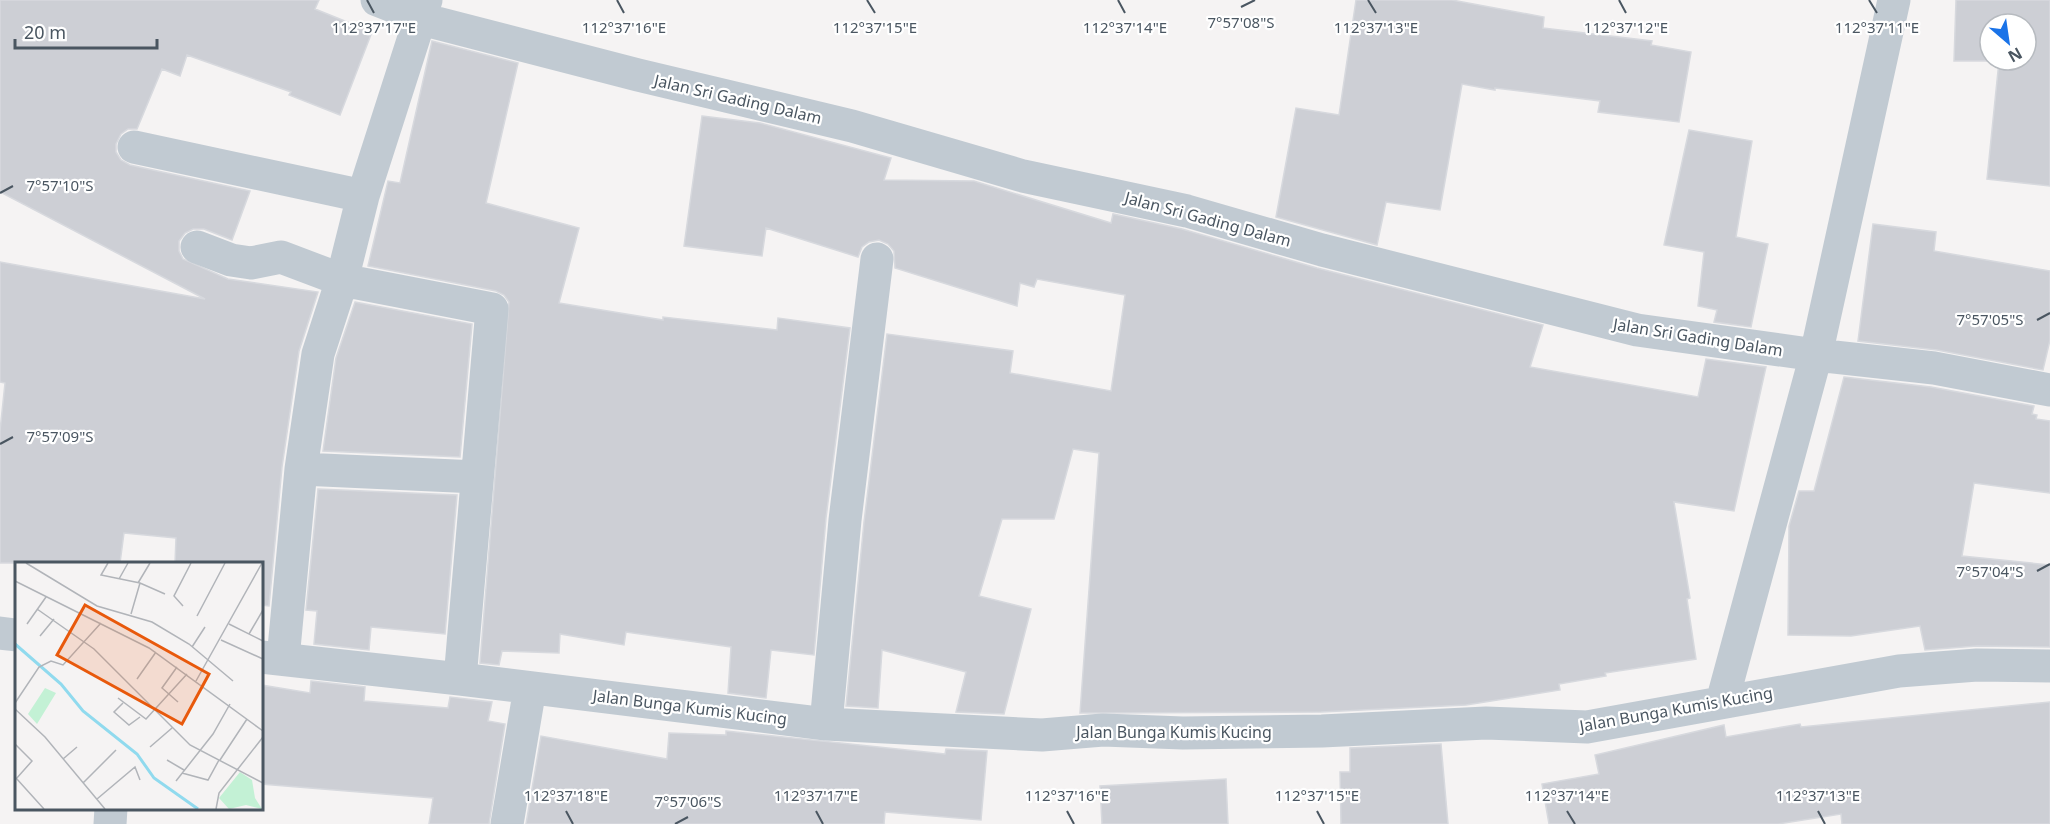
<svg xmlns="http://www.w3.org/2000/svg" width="2050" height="824" font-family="'Noto Sans',sans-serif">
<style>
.building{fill:#cdcfd5;stroke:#d7d9de;stroke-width:1.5;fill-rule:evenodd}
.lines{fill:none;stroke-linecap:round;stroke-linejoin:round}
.minor{stroke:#c1cad2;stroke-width:33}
.ticks{fill:none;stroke:#4a5661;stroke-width:2}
.labels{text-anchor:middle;stroke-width:4.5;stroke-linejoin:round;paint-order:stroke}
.street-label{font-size:16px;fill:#4a5661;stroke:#fff}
.inset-river{fill:none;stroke:#90daee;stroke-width:3}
.inset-road{fill:none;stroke:#b1b4b9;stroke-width:1.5}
.view{fill:#e8590c;fill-opacity:0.15;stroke:#e8590c;stroke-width:3}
.inset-edge{fill:none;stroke:#4a5661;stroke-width:3}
.ticks-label{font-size:15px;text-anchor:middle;fill:#4a5661;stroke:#fff;stroke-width:4.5;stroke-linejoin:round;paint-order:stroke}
</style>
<rect width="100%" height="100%" fill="#f5f3f3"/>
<path class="building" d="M0 0H319L315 9 372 32 340 115 289 95 291 92 187 55 180 76 162 69 137 129H128L121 134 116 144V152L121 160 130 165 250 191 232 240 204 229H193L185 233 179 241V251L183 259 228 279 318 292 299 351 282 467 269 606 261 605V563H175L176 538 124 533 120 563H0V431L5 383 0 382V262L205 299 0 192Z
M1356 0H1452L1544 17 1543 28 1652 41 1651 45 1691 52 1679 122 1598 112 1600 101 1495 88V90L1462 84 1440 210 1386 202 1377 245 1276 217 1296 108 1339 115Z
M1956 0H2050V186L1987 179 1999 61H1954ZM1990 24H2026V60H1990Z
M432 41 518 63 486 203 579 228 559 303 663 320V317L777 330 778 318 850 328 826 518 814 655 771 650 766 698 728 693 731 647 626 632 624 645 560 634 559 653 502 651 499 665 480 663 509 302 504 295 496 291 368 266 388 181 400 183Z
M702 116 760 123 891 158 884 180 974 181 1111 223 1113 214 1182 229 1317 268 1543 325 1530 367 1698 397 1706 359 1766 367 1734 511 1674 502 1690 598 1687 599 1696 659 1605 673 1606 676 1559 684 1560 690 1466 705 1321 712 1080 713 1099 453 1073 449 1054 519H1002L979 596 1031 609 1004 714 956 712 966 672 882 650 878 708 846 706 864 522 887 334 1013 351 1010 373 1111 391 1125 295 1037 279 1034 287 1020 283 1017 306 895 268 894 251 888 244 879 240 869 242 862 247 858 257 766 228 762 256 684 246Z
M1689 130 1752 141 1736 237 1768 244 1751 327 1714 322 1717 310 1698 306 1704 252 1664 245Z
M1873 224 1936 232 1934 251 2050 271V340L2043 370 1937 350 1858 341Z
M355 302 472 324 460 457 323 451 336 358Z
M1844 377 1931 387 2034 406 2032 414 2037 415 2036 419 2050 421V493L1974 483 1962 556 2050 565V647L1977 646 1925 650 1920 626 1851 636 1788 635 1789 526 1799 491H1814Z
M318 489 457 495 445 634 371 627 369 650 314 644 317 611 306 610Z
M311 681 365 687 364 701 448 708 450 697 492 702 488 721 505 724 489 824H429L433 798 261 784V685L310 693Z
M2050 702V824H1842L1841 814 1778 824H1549L1542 784 1599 774 1595 755 1724 725 1726 737 1800 724 1801 727Z
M726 731 945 754 946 749 987 751 981 820 885 812 884 824H526L541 736 667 759 669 733 726 735Z
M1441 744 1448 824H1341L1340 772H1350V748Z
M1226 779 1228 824H1102L1100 786Z"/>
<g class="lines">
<path class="minor" d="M377 0 433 22 638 75 852 126 1023 176 1187 211 1322 250 1637 330 1816 355 1934 368 2050 390
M134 147 363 196
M197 247 231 260 251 263 281 257 342 280 492 309 460 679
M301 469 477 477
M0 633 16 635
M261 657 460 679 826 724 1042 735 1103 730 1183 733 1322 731 1486 723 1587 727 1899 671 1977 665 2050 666
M283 659 301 469 318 354 342 280 363 196 426 0
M1722 702 1816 355 1894 0
M826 724 845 520 877 259
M110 824 111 808
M507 824 530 688"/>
</g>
<path class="ticks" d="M367 0 374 13M617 0 624 13M867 0 875 13M1118 0 1125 13M1368 0 1376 13M1619 0 1626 13M1869 0 1877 13M1241 7 1255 0M0 193 13 186M2037 320 2050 313M0 444 13 437M2037 571 2050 564M566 811 573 824M816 811 823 824M1067 811 1074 824M1317 811 1324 824M1567 811 1575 824M1818 811 1825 824M675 824 688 817"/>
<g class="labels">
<g class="street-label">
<text transform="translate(738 99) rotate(13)" y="6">Jalan Sri Gading Dalam</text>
<text transform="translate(1208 219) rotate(15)" y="6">Jalan Sri Gading Dalam</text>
<text transform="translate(1698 337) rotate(9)" y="6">Jalan Sri Gading Dalam</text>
<text transform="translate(690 707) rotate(7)" y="6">Jalan Bunga Kumis Kucing</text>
<text transform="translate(1676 709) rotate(-10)" y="6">Jalan Bunga Kumis Kucing</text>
<text x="1174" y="738">Jalan Bunga Kumis Kucing</text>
</g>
</g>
<g transform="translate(15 562)">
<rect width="248" height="248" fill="#f5f3f3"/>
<path d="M30 126 41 131 22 162 13 152ZM225 210 237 218 240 236 247 247 231 243 214 247 204 236Z" fill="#c3f1d5"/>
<path class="inset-river" d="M0 82 46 122 68 149 122 192 139 216 183 247"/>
<path class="inset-road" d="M11 1 82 44 137 60 174 82 218 119M93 1 86 13 125 21 150 32M104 17 113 1M0 19 134 86 248 169M123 21 135 1M168 44 159 34 176 1M22 47 79 87 175 183 248 221M116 52 125 21M182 54 210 1M12 62 31 35M214 62 248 79M234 72 248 48M25 74 39 57M206 78 248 97M177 85 190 65M162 105 147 126 163 140M122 117 141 90M181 119 247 1M103 136 131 157 172 112M0 141 24 105 36 99 48 103 86 61M108 141 99 150 114 163 125 155M0 147 30 175 90 247M0 182 17 199 1 217M135 185 157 166M48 197 62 185M152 198 169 208M205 198 232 157M167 211 193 218 204 198M1 216 29 247M161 219 198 172 215 142M68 221 101 188M82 237 120 205 125 218M201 247 204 231 248 175"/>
<path class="view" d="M70 43 194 112 167 162 42 93Z"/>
<rect width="248" height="248" class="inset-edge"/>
</g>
<g class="ticks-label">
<text x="1241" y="28">7°57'08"S</text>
<text x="374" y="33">112°37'17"E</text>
<text x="624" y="33">112°37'16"E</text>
<text x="875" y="33">112°37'15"E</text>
<text x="1125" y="33">112°37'14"E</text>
<text x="1376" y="33">112°37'13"E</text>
<text x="1626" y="33">112°37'12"E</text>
<text x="1877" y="33">112°37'11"E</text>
<text x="60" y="191">7°57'10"S</text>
<text x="1990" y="325">7°57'05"S</text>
<text x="60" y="442">7°57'09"S</text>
<text x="1990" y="577">7°57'04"S</text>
<text x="566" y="801">112°37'18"E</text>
<text x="816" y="801">112°37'17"E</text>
<text x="1067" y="801">112°37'16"E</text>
<text x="1317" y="801">112°37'15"E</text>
<text x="1567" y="801">112°37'14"E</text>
<text x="1818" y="801">112°37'13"E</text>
<text x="688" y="807">7°57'06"S</text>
</g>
<g transform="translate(2008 42) rotate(151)"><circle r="28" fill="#ffffff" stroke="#b7bbc0" stroke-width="1.5"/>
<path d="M0-4.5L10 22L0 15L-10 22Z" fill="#1a73e8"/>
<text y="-9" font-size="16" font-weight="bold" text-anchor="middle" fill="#4a5661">N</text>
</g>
<path d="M15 39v9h142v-9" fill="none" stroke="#4a5661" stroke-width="3"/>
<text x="24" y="39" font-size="18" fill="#4a5661" stroke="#ffffff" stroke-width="4.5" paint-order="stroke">20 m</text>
</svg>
